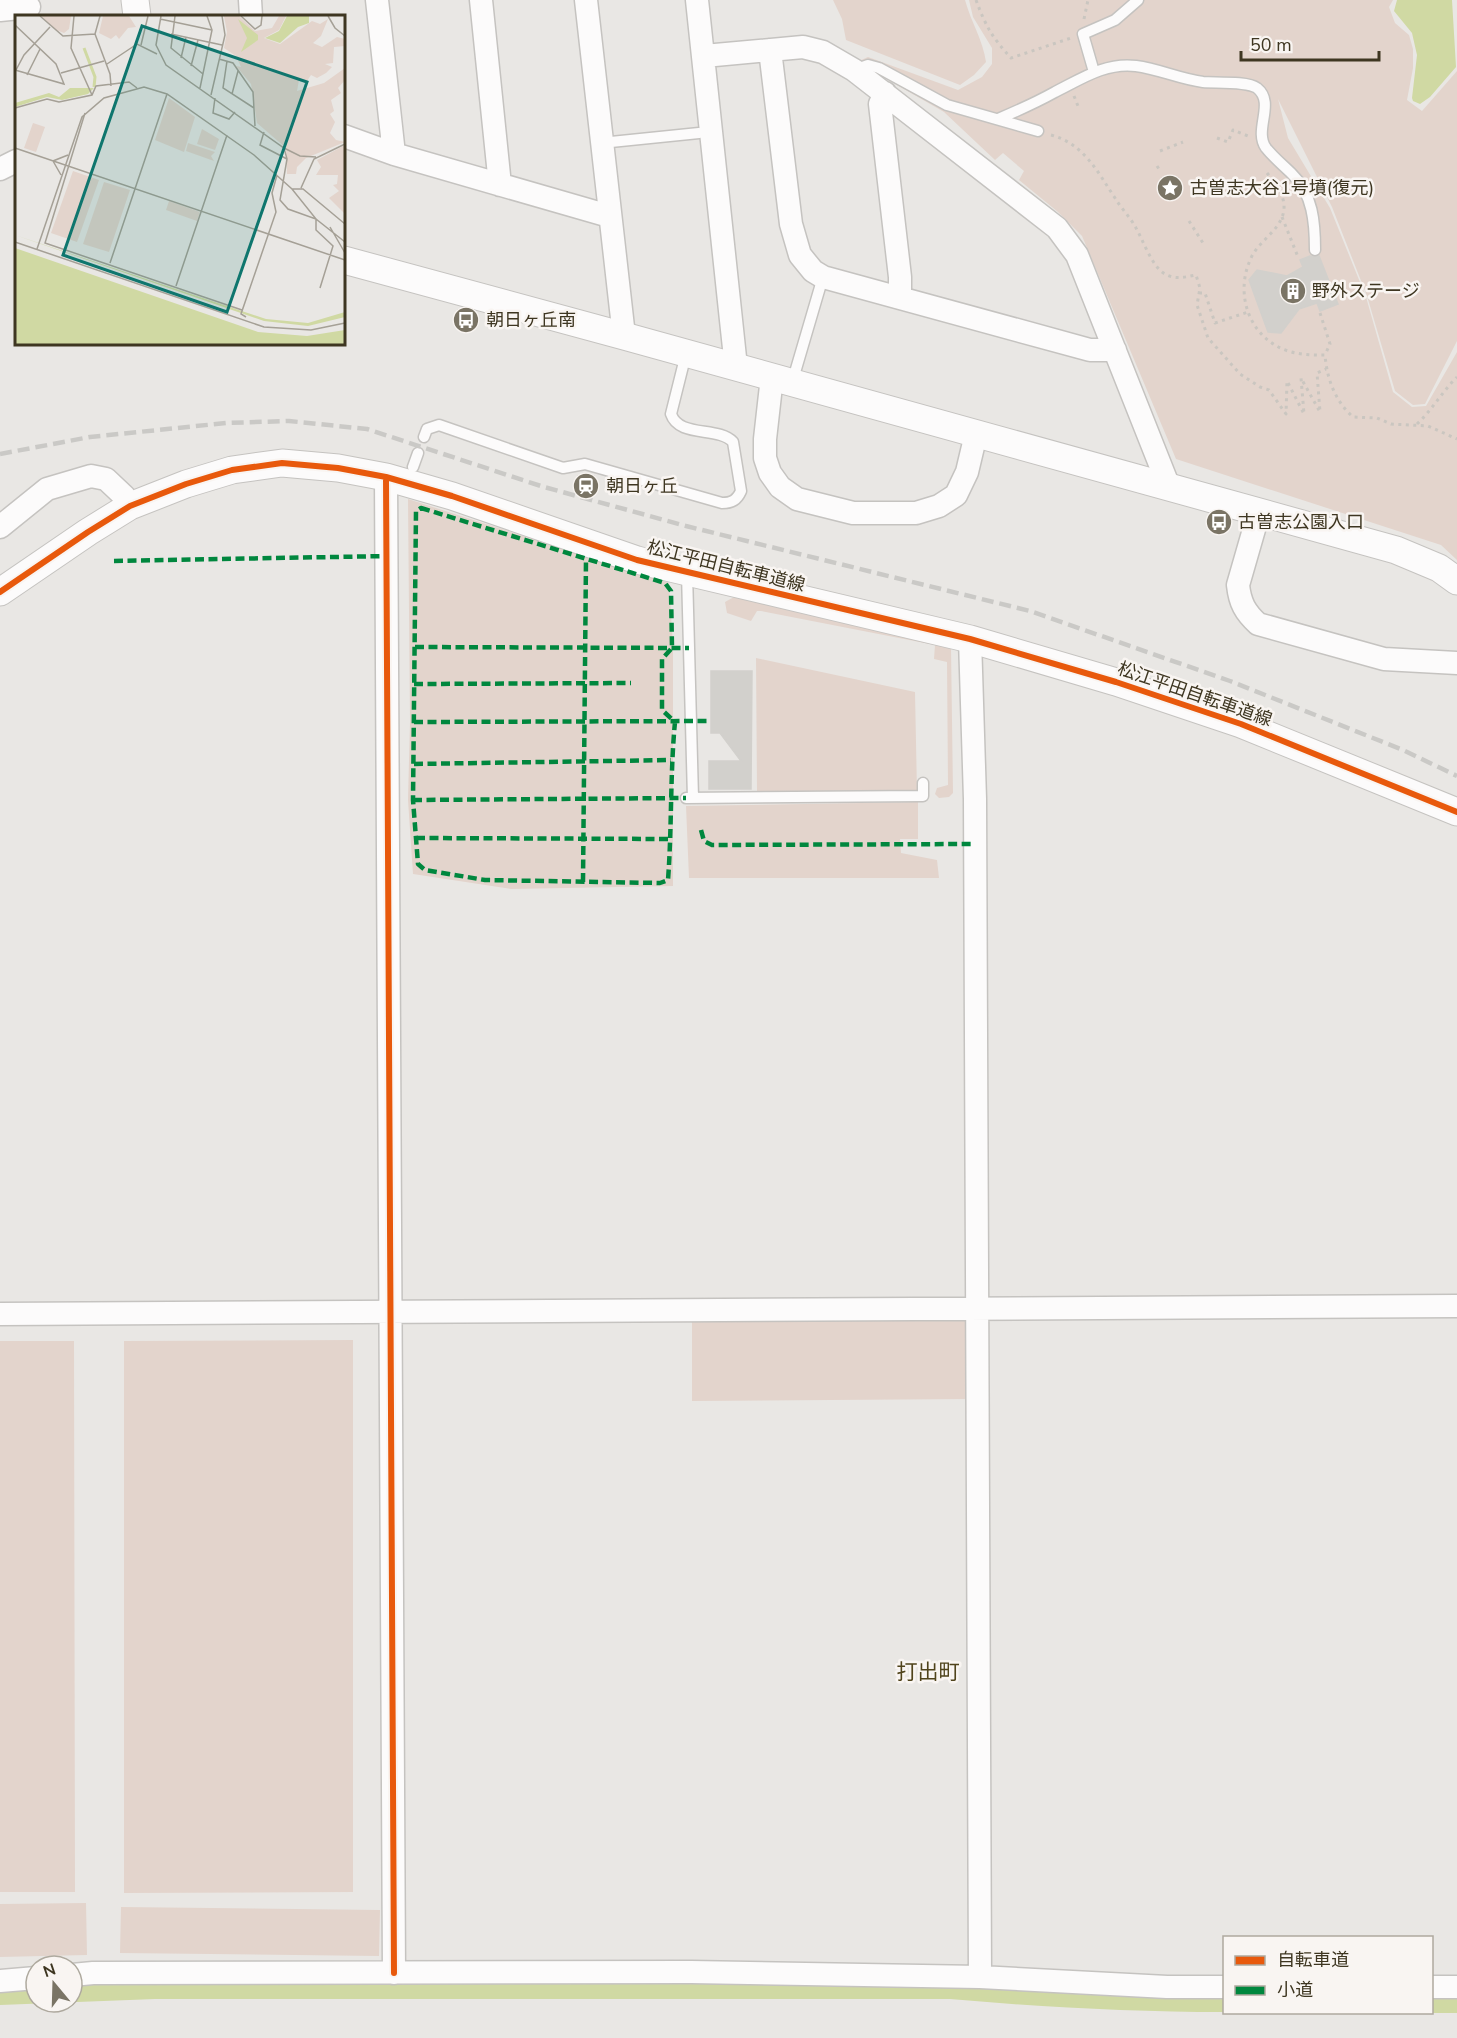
<svg xmlns="http://www.w3.org/2000/svg" width="1457" height="2038" font-family="'Nunito Sans','Noto Sans JP',sans-serif">
<style>
.green{fill:#e3d4cc}
.water{fill:#d0d9a3}
.building{fill:#d2d0cc;stroke:#d2d0cc;stroke-width:1.5}
.lines{fill:none;stroke-linecap:round;stroke-linejoin:round}
.service-casing{stroke:#c5c3c0;stroke-width:13}
.minor-casing{stroke:#c5c3c0;stroke-width:25}
.tertiary-casing{stroke:#c5c3c0;stroke-width:29}
.path{stroke:#cac6c0;stroke-width:3;stroke-dasharray:3 4.5;stroke-linecap:butt}
.service{stroke:#fcfbfb;stroke-width:10}
.minor{stroke:#fcfbfb;stroke-width:22}
.tertiary{stroke:#fcfbfb;stroke-width:27}
.rail{stroke:#cac9c6;stroke-width:4.5;stroke-dasharray:12 6;stroke-linecap:butt}
.quiet{stroke:#00873e;stroke-width:4.5;stroke-dasharray:9 4.5;stroke-linecap:butt}
.cycleway-casing{stroke:#f9f5f2;stroke-width:10}
.cycleway{stroke:#e8590c;stroke-width:6}
.labels{text-anchor:middle;stroke-width:5;stroke-linejoin:round;paint-order:stroke}
.poi-label{font-size:18px;fill:#3e3621;stroke:#f9f5f2;text-anchor:start}
.street-label{font-size:18px;fill:#3e3621;stroke:#f9f5f2}
.quarter-label{font-size:21px;fill:#50441c;stroke:#f9f5f2}
.inset-river{fill:none;stroke:#d0d9a3;stroke-width:3}
.inset-road{fill:none;stroke:#a5a096;stroke-width:1.5}
.view{fill:#0f766e;fill-opacity:0.15;stroke:#0f766e;stroke-width:3}
.inset-edge{fill:none;stroke:#3e3621;stroke-width:3}
</style>
<rect width="100%" height="100%" fill="#e9e7e4"/>
<path class="green" d="M833 0H965C971 22 983 40 986 62L974 75 960 85 846 40 842 19Z
M969 0H1393L1389 7 1395 23 1409 35 1413 49V68L1407 100 1422 111 1457 71V341L1425 404 1413 405 1395 391 1367 296 1332 207 1278 99 1288 138 1330 208 1366 297 1393 392 1412 407 1426 406 1457 352V560L1441 545 1176 459 1082 236 1058 212 1019 180 1024 171 1003 153 995 160 944 112 857 62 868 57 958 90 982 77 992 64V48L973 17Z
M408 499 669 583 673 646V886L511 889 413 874 408 800 410 722Z
M734 597 951 647 953 793 949 797 939 798 935 794 937 788 948 785 947 662 934 659 935 645 761 611H757L751 621 727 613 725 602Z
M756 658 915 692 917 792 757 791Z
M918 802V839H900L901 853 937 860 939 878H689L686 806Z
M964 1319 969 1321V1399L692 1401V1321Z
M353 1340V1892L124 1893V1341Z
M0 1341H74L75 1892H0Z
M86 1903 87 1955 0 1957V1904Z
M121 1907 380 1910 379 1956 120 1953Z"/>
<path class="water" d="M1397 0H1452L1456 67 1430 97 1420 104 1413 101 1412 98 1417 55 1412 33 1394 11Z
M72 1979H679L1224 1995V2012C1133 2012 1041 2007 950 1999H155L0 2005V1984L36 1981V2002H72Z
M1432 1995H1457V2013H1253L1432 2012Z"/>
<path class="building" d="M1310 256 1315 257 1319 256 1338 304 1320 311 1317 303 1299 309 1281 333 1268 332 1249 280 1257 270 1287 276 1303 267 1300 260Z
M711 671H752L751 789H709V761H741L720 733H711Z"/>
<g class="lines">
<g class="service-casing">
<path id="service" d="M854 70 868 65 879 68 947 105 1038 131
M1094 72 1083 34 1115 20 1138 0
M998 119C1017 111 1037 102 1055 92 1081 79 1106 62 1136 66 1159 69 1180 79 1203 82 1216 83 1247 81 1257 88 1276 103 1253 130 1266 148 1274 158 1283 165 1292 174 1313 194 1315 223 1315 250
M601 143 699 133
M796 369 823 277
M424 437 427 429 439 425 563 468 585 464 722 503C732 503 737 500 741 491L733 442C718 426 679 438 671 414L686 354
M413 467 418 453
M687 573 693 798
M686 798 923 796V783"/>
</g>
<g class="minor-casing">
<path id="minor" d="M250 0 251 16
M377 0 394 154
M481 0 500 185
M586 0 624 336
M697 0 736 367
M0 10 29 7
M770 50 791 224 800 255 813 271 823 277 1090 350H1115
M704 56 803 47 823 52 854 70 1057 228 1077 255 1169 487
M885 93 880 104 900 277V297
M344 136 394 154 609 216
M0 169 16 161
M772 377 765 439V458L770 473 780 487 797 499 853 513H916L939 506 956 495 967 472 976 434
M386 477 394 1973
M1259 512 1238 585C1240 603 1245 612 1258 624L1384 659 1457 663
M0 527 47 489 91 476 106 479 124 496 130 506
M970 639 975 799 980 1977
M0 1314 1457 1306
M72 1975 93 1973 691 1972 980 1977 1167 1987H1224
M0 1981 36 1978
M1432 1987H1457"/>
</g>
<g class="tertiary-casing">
<path id="tertiary" d="M135 0 137 16
M344 260 624 336 1396 550 1439 568 1457 581
M0 592 88 532 130 506 186 484 232 470 282 463 338 468 386 477 452 496 637 560 970 639 1116 682 1241 724 1457 812"/>
</g>
<path class="path" d="M976 0C986 27 992 37 1011 58L1071 38
M1084 19 1088 0
M1074 96 1078 106
M1051 135C1084 144 1097 171 1115 198 1121 208 1130 217 1136 228 1143 240 1152 267 1165 274 1176 280 1185 277 1196 275L1200 288 1197 305 1208 338 1240 374 1260 387 1269 390 1286 414 1287 381 1304 414 1301 378 1320 412 1317 373 1326 369
M1217 138 1228 142 1233 130 1248 136
M1160 151 1183 142
M1157 166 1161 172
M1267 173C1275 183 1285 195 1284 209 1282 230 1259 240 1251 258 1234 294 1249 338 1288 351 1300 355 1313 355 1325 355 1327 379 1335 401 1353 417L1377 418 1391 424 1428 426 1457 439
M1282 217 1298 257
M1189 221 1203 243
M1199 293H1205L1215 323 1248 312
M1320 313 1330 344 1325 355
M1417 424C1432 410 1442 392 1457 377"/>
<use href="#service" class="service"/>
<use href="#minor" class="minor"/>
<use href="#tertiary" class="tertiary"/>
<path class="rail" d="M0 454 90 437 226 423 289 421 367 429 544 487 686 526 1030 611 1230 681 1403 750 1457 776"/>
<path class="quiet" d="M421 508 665 583 671 591 672 648 662 659V710L675 722C670 774 672 827 668 880L660 883 485 880 425 870 418 864 413 800 416 511Z
M114 561 387 556
M415 647 689 648
M414 684 631 683
M414 722 709 721
M414 764 671 760
M413 800 686 798
M701 830 704 841 712 845 975 844
M416 838 671 839
M583 882 586 559"/>
<g class="cycleway-casing">
<path id="cycleway" d="M386 477 394 1973
M0 592 88 532 130 506 186 484 232 470 282 463 338 468 386 477 452 496 637 560 970 639 1116 682 1241 724 1457 812"/>
</g>
<use href="#cycleway" class="cycleway"/>
</g>
<defs>
<g id="sight-disc" transform="scale(1.35)"><circle r="9.5" fill="#7a7465" stroke="#f9f5f2"/><path d="M0-6L1.8-2.2L6-1.7L2.9 1.2L3.7 5.4L0 3.3L-3.7 5.4L-2.9 1.2L-6-1.7L-1.8-2.2Z" fill="#fff"/></g>
<g id="building-disc" transform="scale(1.35)"><circle r="9.5" fill="#7a7465" stroke="#f9f5f2"/><path d="M-4-6H4V6H1V3H-1V6H-4ZM-2.5-4.3h1.7v1.8h-1.7ZM.8-4.3h1.7v1.8H.8ZM-2.5-1h1.7V.8h-1.7ZM.8-1h1.7V.8H.8Z" fill="#fff"/></g>
<g id="bus-disc" transform="scale(1.35)"><circle r="9.5" fill="#7a7465" stroke="#f9f5f2"/><path d="M-5-6H5V4H4V6H2V4H-2V6H-4V4H-5ZM-3.5-4V0h7V-4ZM-3.5 1.2v1.5H-2V1.2ZM2 1.2v1.5H3.5V1.2Z" fill="#fff"/></g>
<g id="station-disc" transform="scale(1.35)"><circle r="9.5" fill="#7a7465" stroke="#f9f5f2"/><path d="M-3-6H3Q5-6 5-4V2Q5 4 3 4L4.5 6H3L1.5 4h-3L-3 6H-4.5L-3 4Q-5 4-5 2V-4Q-5-6-3-6ZM-3.5-4v3h7v-3ZM-3.5 1v1.5H-2V1ZM2 1v1.5H3.5V1Z" fill="#fff"/></g>
</defs>
<g fill-rule="evenodd">
<use href="#sight-disc" x="1170" y="188"/>
<use href="#building-disc" x="1293" y="291"/>
<use href="#bus-disc" x="466" y="320"/>
<use href="#station-disc" x="586" y="486"/>
<use href="#bus-disc" x="1219" y="522"/>
</g>
<g class="labels">
<g class="poi-label">
<text x="1190" y="194">古曽志大谷1号墳(復元)</text>
<text x="1312" y="297">野外ステージ</text>
<text x="486" y="326">朝日ヶ丘南</text>
<text x="606" y="492">朝日ヶ丘</text>
<text x="1238" y="528">古曽志公園入口</text>
</g>
<g class="street-label">
<text transform="translate(726 566) rotate(14)" y="6">松江平田自転車道線</text>
<text transform="translate(1195 694) rotate(19)" y="6">松江平田自転車道線</text>
</g>
<g class="quarter-label">
<text x="928" y="1679">打出町</text>
</g>
</g>
<g transform="translate(15 15)">
<rect width="330" height="330" fill="#e9e7e4"/>
<path d="M26 1H56L54 14 49 18 41 15ZM88 1H114L121 12 113 13 104 24 101 20 96 24 84 18ZM209 1H224L240 16 257 13 264 1H271L264 15 249 23 265 29 297 6 305 9 313 4 306 21 298 28 307 32 322 22 330 24V31L319 32 318 48 310 49 317 52 311 58 302 63 296 60 292 66 284 65 282 76 309 68 330 53V65L323 73 326 78 316 85 319 96 315 99 320 107 315 118 321 125 330 127 291 143 282 152 281 159H272L271 133 242 108 236 69 221 51 226 52 221 41 209 33 212 17ZM154 83 180 102 169 137 140 125ZM18 108 30 112 21 137 9 133ZM187 114 204 124 200 135 182 129ZM173 128 200 137 196 141 199 146 171 136ZM330 130V199L314 183 324 176 318 170 322 169 323 160H301L306 152 302 145ZM58 156 84 165 62 227 36 218ZM89 167 115 175 94 237 68 229ZM154 186 185 197 182 206 151 195Z" fill="#e3d4cc"/>
<path d="M272 1H294V8L283 12 265 28 250 23 264 16ZM223 4 243 20V25L226 37 232 23ZM55 73H79L73 79 47 85 32 82 0 92V88L34 78 44 82ZM0 220 251 304 293 308 330 297V302L293 311 249 306ZM0 233 243 317 292 321 330 315V329H0Z" fill="#d0d9a3"/>
<path class="inset-river" d="M69 33 80 62 79 72"/>
<path class="inset-road" d="M25 1 48 21 80 19M59 1 56 33 77 80M85 1 80 19 95 59 96 71M146 1 141 30 151 50 269 133 285 141 301 142M160 1 156 33 188 59M226 1 240 14 246 10 247 1M313 1 320 13 330 21M145 4 197 15M0 10 41 49 49 69 0 55M156 19 207 30M126 30 133 1M166 43 171 22M204 44 218 48 238 77 240 111M212 46 208 73 239 93M92 49 122 29 142 39M176 51 183 25M1 55 9 40 35 12M46 58 89 46M12 60 25 34M185 73 197 15 192 1M217 79 223 56M196 80 210 20 207 1M200 83 198 98 214 104 220 97M0 93 32 84 44 87 77 80 81 71 114 67 122 73M70 98 30 228 227 295M249 117 245 130 272 144M0 133 330 245M269 133 272 144 265 185 273 194 301 204V215L318 231 305 273M46 160 38 146 53 140M286 173 299 144 330 129M277 174H288L330 209M315 212 330 238M0 227 249 312 296 315 330 308M22 234 67 102 89 83 129 72 152 79 239 140 277 174 301 204 330 227M95 248 152 79M161 271 212 120M231 302 226 299 261 197 257 178 262 160"/>
<path class="view" d="M127 11 292 67 212 297 48 240Z"/>
<rect width="330" height="330" class="inset-edge"/>
</g>
<rect x="1223" y="1936" width="210" height="78" fill="#f9f5f2" stroke="#aea99e" stroke-width="1.5"/>
<rect x="1235" y="1956" width="30" height="9" fill="#e8590c" stroke="#aea99e" stroke-width="1.5"/>
<text x="1277" y="1966" font-size="18" fill="#3e3621">自転車道</text>
<rect x="1235" y="1986" width="30" height="9" fill="#00873e" stroke="#aea99e" stroke-width="1.5"/>
<text x="1277" y="1996" font-size="18" fill="#3e3621">小道</text>
<g transform="translate(54 1984) rotate(341)"><circle r="28" fill="#f9f5f2" stroke="#aea99e" stroke-width="1.5"/>
<path d="M0-4.5L10 22L0 15L-10 22Z" fill="#7a7465"/>
<text y="-9" font-size="16" font-weight="bold" text-anchor="middle" fill="#3e3621">N</text>
</g>
<path d="M1241 51v9h138v-9" fill="none" stroke="#3e3621" stroke-width="3"/>
<text x="1250" y="51" font-size="18" fill="#3e3621" stroke="#f9f5f2" stroke-width="4.5" paint-order="stroke">50 m</text>
</svg>
